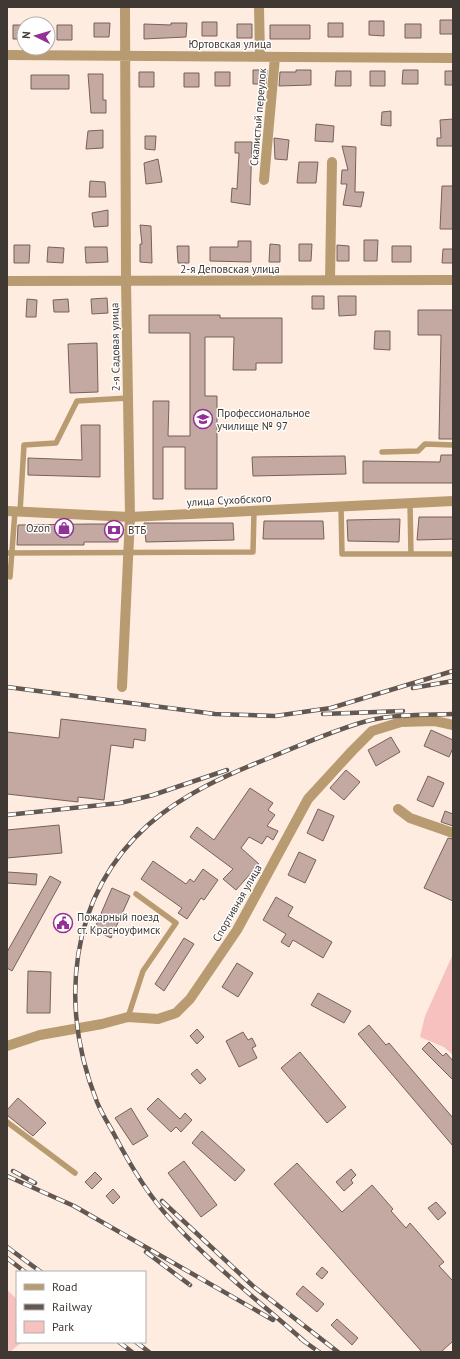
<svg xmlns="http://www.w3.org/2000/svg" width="460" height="1359" font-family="'PT Sans',sans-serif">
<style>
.green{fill:#f7c1bf}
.building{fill:#c3a9a1;stroke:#776159}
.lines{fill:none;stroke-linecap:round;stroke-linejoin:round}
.service{stroke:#b89b71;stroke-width:5.5}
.minor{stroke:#b89b71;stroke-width:10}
.tertiary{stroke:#b89b71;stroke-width:10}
.rail-casing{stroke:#625851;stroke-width:4.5}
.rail{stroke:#fff;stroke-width:3;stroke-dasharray:9;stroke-linecap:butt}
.labels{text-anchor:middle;stroke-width:3;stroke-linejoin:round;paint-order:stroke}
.street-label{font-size:11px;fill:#403832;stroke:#fff}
.poi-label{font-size:11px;fill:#403832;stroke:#fff;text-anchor:start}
</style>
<rect width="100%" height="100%" fill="#feece0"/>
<path class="green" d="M453 954V1055L444 1047 420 1037 425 1016Z
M7 1290 17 1299V1342H22L10 1352H7Z"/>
<path class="building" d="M440 20H453V34H440Z
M369 21H384V36L369 35Z
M202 22H217V36H202Z
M94 23H110L109 37H94Z
M171 23H187L186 37 144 39V24L171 25Z
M328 23H343V37H328Z
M237 24H252V38H237Z
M405 24H421V38H405Z
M13 25H24V39H13Z
M57 25H72V40H57Z
M270 25H310V39H270Z
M253 70H267L266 84H253Z
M296 70H311V85L279 86 280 72H296Z
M403 70H418V84H402Z
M336 71H351V86H335Z
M370 71H385V86H370Z
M445 71H453V85H445Z
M139 72H154V87H139Z
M215 72H230V86H215Z
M184 73H199V87H184Z
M88 74H103V100H106V113H91Z
M31 75H69V89H31Z
M391 111V126L381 125 382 112Z
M453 119V146H437V138H441L440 120Z
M316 124 334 126 333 142 315 141Z
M103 130V148L86 149 88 131Z
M145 136H156L155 150 145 149Z
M274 138 289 140 287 160 275 159Z
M235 142H252L250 205 231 202 232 188 237 189 239 153H235Z
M342 146 356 147 355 192H364L361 207 343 205 347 184H341L342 170H348Z
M158 159 162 182 146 184 144 163Z
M299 162H318L316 183H297Z
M90 181 105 182 106 197H89Z
M442 186H453V229H440Z
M108 210V226L94 227 92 213Z
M140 225 151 226 152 263 140 262V244H142Z
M364 240H378L377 261H364Z
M238 241H251V262L210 261V247H238Z
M270 244 280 245V262H269Z
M299 244H312L311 261H299Z
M14 245H30L29 263H14Z
M337 245 349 246V261H337Z
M177 246H189V263H178Z
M392 246H411V262H392Z
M48 247 64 248 63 263 47 262Z
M85 247H107L108 262 86 263Z
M443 249H453V263H442Z
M312 296H324V309H312Z
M338 296H356V315L339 316Z
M107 298 108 313 92 314 91 299Z
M27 299 37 300 36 317H26Z
M68 299 69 312H54L53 300Z
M418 310H453V439H439L441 335H418Z
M149 315H220V318H282V363H256V370H233L234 337H205V396H217V489H185V447H163V499H153V401H169L168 436H190V333H149Z
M375 331H390V350L374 349Z
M97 343 98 392 70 393 68 344Z
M81 425H100V477L28 475V458L82 460Z
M441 455H453V483H363V461L440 462Z
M345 456 346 474 253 476 252 457Z
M419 517H453V539L417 540Z
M400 519 399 542 348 541 347 520Z
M264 521H323L324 539H263Z
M144 523H233L234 540 146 542Z
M89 524H118V542H84V545H17L18 525Z
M61 719 146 729 145 741 134 739 133 748 111 745 104 800 78 797V802L7 794V732L59 738Z
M431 730 453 740V748L449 757 424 746Z
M391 737 400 752 376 766 368 750Z
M346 770 360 782 344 800 330 788Z
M428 776 444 783 433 807 417 800Z
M250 788 273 803 268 810 275 815 267 826 278 831 273 840 267 836 262 844 249 837 241 848 259 864 236 890 223 879 233 869 190 837 197 827 214 840Z
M318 809 334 816 323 841 307 833Z
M445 811 453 814V826L441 822Z
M59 825 62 853 7 858V830Z
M448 838 453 839V901L424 888Z
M299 852 316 860 305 883 288 875Z
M153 861 186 884 190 879 194 882 203 869 218 880 204 900 201 898 187 919 178 913 182 908 141 879Z
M7 872 37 874 36 885 7 883Z
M50 876 61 882 12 971 7 968V952Z
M112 888 130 896 111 938 94 930Z
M276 897 293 907 288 916 332 942 323 958 293 940 289 947 281 942 286 934 263 920Z
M184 938 194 944 164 991 155 984Z
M237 963 253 973 238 997 222 987Z
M28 971 51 972 50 1013H27Z
M318 993 351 1011 344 1023 311 1005Z
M369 1025 386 1045 389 1043 453 1118V1146L358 1034Z
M197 1029 204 1037 197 1044 190 1036Z
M243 1032 248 1040 252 1038 256 1046 252 1048 257 1058 239 1067 226 1041Z
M429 1042 443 1056 446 1053 453 1061V1080L422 1049Z
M300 1052 346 1107 327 1123 281 1068Z
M197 1069 206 1079 200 1084 191 1074Z
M18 1098 46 1123 33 1136 7 1115V1110Z
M158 1098 180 1119 185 1113 192 1120 181 1132 176 1127 171 1132 147 1109Z
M131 1108 148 1136 133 1145 115 1118Z
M202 1131 245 1170 235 1181 192 1143Z
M184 1161 217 1205 201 1217 168 1173Z
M297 1163 342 1212 372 1185 393 1209 391 1211 406 1228 410 1223 444 1262 439 1266 453 1281V1341L441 1352H422L274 1184Z
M351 1169 356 1175 351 1180 353 1183 344 1191 336 1182Z
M95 1172 102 1179 92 1189 85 1182Z
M113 1189 120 1197 113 1204 106 1196Z
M436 1202 446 1213 438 1220 428 1208Z
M322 1267 328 1272 322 1279 316 1274Z
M303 1286 324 1304 317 1312 296 1294Z
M337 1319 358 1338 352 1345 331 1325Z"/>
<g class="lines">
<path class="service" d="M382 452 418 451 425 444 453 445
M410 504 411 554
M341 507 342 554H453
M20 512 24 445 56 443 77 401 128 398
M7 553 253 552 254 511
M10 577 15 511
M128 1017 143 971 176 923 136 894
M7 1122 75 1173"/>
<path class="minor" d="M259 7 260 57
M7 55 453 58
M264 180 275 57
M330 280 332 162
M122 687 130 517 126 281 125 7
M398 809 410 818 453 833
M7 1046 40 1035 102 1024 128 1017 158 1019 176 1013 190 999 237 930 308 799 352 751 372 731 401 722 435 721 453 725"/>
<path class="tertiary" d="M7 281 453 280
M7 511 130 517 453 501"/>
<g class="rail-casing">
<path id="rail" d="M7 687 215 714 275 716 331 708 453 671
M413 688 453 681
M323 714 403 711
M7 815 120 803 153 795 227 770
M13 1171 35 1183
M7 1176 74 1206 273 1320
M162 1201 253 1286 338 1352
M7 1247 41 1272
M146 1252 190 1285
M7 1258 25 1272
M301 1339 319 1352
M119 1342 132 1352
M136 1342 149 1352
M305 1342C260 1302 211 1264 171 1220 148 1195 130 1165 115 1136 109 1125 102 1114 97 1102 59 1006 68 897 148 825 183 794 226 775 269 758 301 745 334 730 367 721 395 714 425 715 453 714"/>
</g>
<use href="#rail" class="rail"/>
</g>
<defs>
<g id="university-ring" transform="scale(1)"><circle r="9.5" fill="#fff" stroke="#923097" stroke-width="1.5"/><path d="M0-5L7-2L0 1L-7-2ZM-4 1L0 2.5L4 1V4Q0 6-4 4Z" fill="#923097"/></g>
<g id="shop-ring" transform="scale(1)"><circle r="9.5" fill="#fff" stroke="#923097" stroke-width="1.5"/><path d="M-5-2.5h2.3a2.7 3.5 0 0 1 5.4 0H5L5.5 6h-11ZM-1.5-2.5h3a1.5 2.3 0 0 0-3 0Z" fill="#923097"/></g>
<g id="bank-ring" transform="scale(1)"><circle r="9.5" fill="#fff" stroke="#923097" stroke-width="1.5"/><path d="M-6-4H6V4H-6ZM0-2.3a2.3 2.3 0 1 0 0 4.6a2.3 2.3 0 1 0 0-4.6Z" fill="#923097"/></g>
<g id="civic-ring" transform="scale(1)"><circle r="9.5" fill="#fff" stroke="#923097" stroke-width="1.5"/><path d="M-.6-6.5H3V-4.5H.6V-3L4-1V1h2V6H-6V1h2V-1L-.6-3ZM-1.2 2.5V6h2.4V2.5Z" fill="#923097"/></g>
</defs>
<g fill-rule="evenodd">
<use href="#university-ring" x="203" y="419"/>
<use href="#shop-ring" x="64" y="528"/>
<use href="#bank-ring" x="114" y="530"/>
<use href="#civic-ring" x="63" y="923"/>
</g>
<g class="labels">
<g class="street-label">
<text x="230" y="48">Юртовская улица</text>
<text transform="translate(258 117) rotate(-85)" y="4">Скалистый переулок</text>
<text x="230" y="273">2-я Деповская улица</text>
<text transform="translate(115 347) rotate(-91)" y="4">2-я Садовая улица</text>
<text transform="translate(229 500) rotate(-3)" y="4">улица Сухобского</text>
<text transform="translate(237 903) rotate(-60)" y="4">Спортивная улица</text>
</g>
<g class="poi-label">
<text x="217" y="417">Профессиональное<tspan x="217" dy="13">училище № 97</tspan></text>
<text x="50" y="532" text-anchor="end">Ozon</text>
<text x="128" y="534">ВТБ</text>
<text x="77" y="921">Пожарный поезд<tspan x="77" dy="13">ст. Красноуфимск</tspan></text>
</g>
</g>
<rect width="460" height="1359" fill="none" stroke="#403832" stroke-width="16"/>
<rect x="16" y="1271" width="130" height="72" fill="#ffffff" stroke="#b3afad"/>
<rect x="24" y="1284" width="20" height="6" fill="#b89b71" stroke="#b3afad"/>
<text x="52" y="1291" font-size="12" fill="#403832">Road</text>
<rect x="24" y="1304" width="20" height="6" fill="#625851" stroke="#b3afad"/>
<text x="52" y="1311" font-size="12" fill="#403832">Railway</text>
<rect x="24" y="1321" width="20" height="12" fill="#f7c1bf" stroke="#b3afad"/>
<text x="52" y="1331" font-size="12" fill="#403832">Park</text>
<g transform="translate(36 36) rotate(275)"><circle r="19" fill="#ffffff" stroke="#b3afad"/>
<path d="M0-3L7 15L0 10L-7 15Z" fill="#923097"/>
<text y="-6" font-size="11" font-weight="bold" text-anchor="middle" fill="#403832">N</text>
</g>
</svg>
